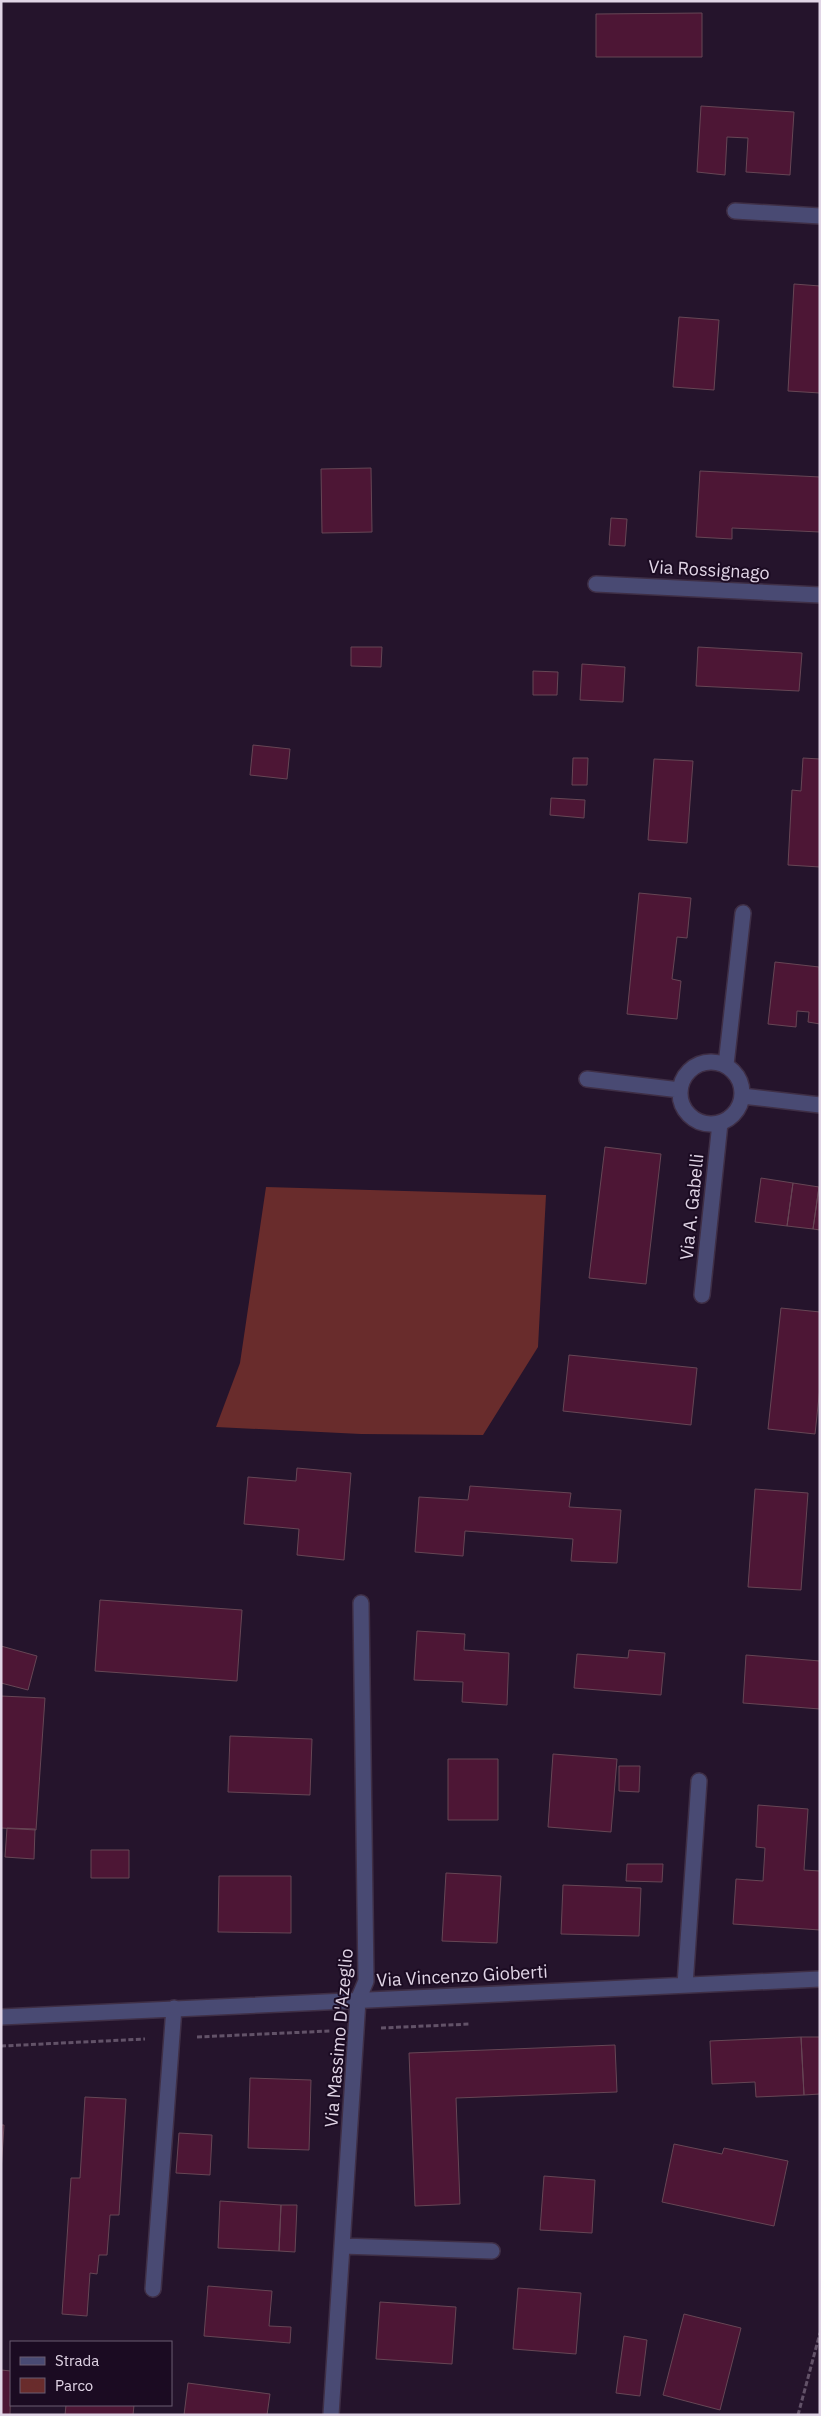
<svg xmlns="http://www.w3.org/2000/svg" width="821" height="2416" font-family="'IBM Plex Sans',sans-serif">
<style>
.green{fill:#692c2c}
.building{fill:#4d1635;stroke:#664655}
.lines{fill:none;stroke-linecap:round;stroke-linejoin:round}
.minor-casing{stroke:#3f2f46;stroke-width:18}
.path{stroke:#625268;stroke-width:3;stroke-dasharray:5 2.5;stroke-linecap:butt}
.minor{stroke:#494a73;stroke-width:15}
.labels{text-anchor:middle;stroke-width:4;stroke-linejoin:round;paint-order:stroke}
.street-label{font-size:18px;fill:#e1d5e6;stroke:#1b0b22}
</style>
<rect width="100%" height="100%" fill="#25142c"/>
<path class="green" d="M266 1187 546 1195 538 1347 483 1435 361 1434 216 1427 240 1363Z"/>
<path class="building" d="M702 13V57H596V14Z
M701 106 794 112 790 175 746 172 748 138 727 137 725 175 697 172Z
M794 284 820 286V393L788 391Z
M679 317 719 320 714 390 673 387Z
M371 468 372 532 322 533 321 469Z
M700 471 820 477V532L732 528V539L696 537Z
M611 518 627 519 625 546 609 545Z
M351 647H382L381 667 351 666Z
M698 647 802 653 799 691 696 686Z
M582 664 625 667 623 702 580 700Z
M533 671 558 672 557 695H533Z
M253 745 290 749 287 779 250 775Z
M573 758H588L587 785H572Z
M803 758 820 759V867L788 865 792 790 801 791Z
M654 759 693 761 687 843 648 840Z
M551 798 585 800 584 818 550 815Z
M639 893 691 898 687 938 677 937 672 979 681 981 677 1019 627 1014Z
M775 962 819 967 820 1024 808 1022 809 1012 797 1011 796 1027 768 1024Z
M605 1147 661 1154 646 1284 589 1278Z
M761 1178 793 1183 787 1226 755 1222Z
M793 1183 819 1187 813 1229 787 1226Z
M819 1187H820V1230L813 1229Z
M781 1308 820 1312V1387L815 1434 768 1429Z
M569 1355 697 1368 691 1425 563 1411Z
M297 1468 351 1473 344 1560 297 1555 299 1529 244 1524 248 1477 296 1481Z
M470 1486 571 1493 569 1507 621 1510 617 1563 571 1561 573 1539 465 1531 463 1556 415 1552 419 1497 468 1500Z
M755 1489 808 1493 801 1590 748 1587Z
M100 1600 242 1610 237 1681 95 1671Z
M417 1631 465 1634 464 1650 509 1653 507 1705 462 1702 463 1682 414 1680Z
M1 1646 37 1656 28 1690 1 1683Z
M629 1650 665 1653 661 1695 574 1688 577 1654 628 1658Z
M746 1655 820 1661V1709L743 1703Z
M1 1696 45 1698 36 1830 1 1828Z
M230 1736 312 1739 310 1795 228 1792Z
M553 1754 617 1759 611 1832 548 1827Z
M448 1759H498V1820H448Z
M619 1766H640L639 1792 619 1791Z
M758 1805 808 1809 804 1870 820 1871V1930L733 1924 736 1879 763 1881 765 1848 756 1847Z
M7 1828 35 1829 34 1859 5 1857Z
M91 1850H129V1878H91Z
M627 1864H663L662 1882 626 1881Z
M446 1873 501 1876 497 1943 442 1941Z
M219 1876H291V1933L218 1932Z
M563 1885 641 1888 639 1936 561 1934Z
M801 2037H820V2094L804 2095Z
M801 2037 804 2095 756 2097 755 2082 712 2084 710 2041Z
M615 2045 617 2092 456 2098 460 2204 415 2206 409 2053Z
M250 2078 311 2080 309 2150 248 2148Z
M85 2097 126 2099 119 2215H110L107 2255H99L97 2274 90 2273 87 2316 62 2314 71 2178H80Z
M1 2125H4L1 2172Z
M179 2133 212 2135 210 2175 176 2173Z
M674 2144 722 2154 724 2148 788 2161 774 2226 662 2202Z
M544 2176 595 2180 592 2233 540 2230Z
M220 2201 281 2205 279 2251 218 2248Z
M281 2205H297L295 2252 279 2251Z
M208 2286 272 2291 269 2326 291 2327 290 2343 204 2336Z
M518 2288 581 2293 576 2354 513 2349Z
M380 2302 456 2307 452 2364 376 2359Z
M684 2314 741 2328 720 2410 663 2395Z
M624 2336 647 2340 640 2396 616 2393Z
M1 2370 11 2371 10 2415H1Z
M188 2383 270 2394 267 2415H184Z
M66 2405H134L133 2415H65Z"/>
<g class="lines">
<g class="minor-casing">
<path id="minor" d="M735 211 820 216
M596 584 820 595
M680 1093a31 31 0 1 1 62 0a31 31 0 1 1-62 0Z
M726 1065 743 913
M587 1079 680 1090
M742 1096 820 1105
M702 1295 720 1123
M685 1985 699 1781
M1 2017 820 1979
M342 2246 492 2251
M153 2289 174 2008
M331 2415 358 2000 366 1981 361 1603"/>
</g>
<path class="path" d="M381 2028 470 2024
M197 2037 330 2031
M1 2046 145 2039
M798 2415 820 2333"/>
<use href="#minor" class="minor"/>
</g>
<g class="labels">
<g class="street-label">
<text transform="translate(709 570) rotate(3)" y="6">Via Rossignago</text>
<text transform="translate(692 1207) rotate(-84)" y="6">Via A. Gabelli</text>
<text transform="translate(462 1976) rotate(-3)" y="6">Via Vincenzo Gioberti</text>
<text transform="translate(339 2038) rotate(-85)" y="6">Via Massimo D'Azeglio</text>
</g>
</g>
<rect width="821" height="2416" fill="none" stroke="#e1d5e6" stroke-width="5"/>
<rect x="10" y="2341" width="162" height="65" fill="#1b0b22" stroke="#6a5c70"/>
<rect x="20" y="2357" width="25" height="8" fill="#494a73" stroke="#6a5c70"/>
<text x="55" y="2366" font-size="15" fill="#e1d5e6">Strada</text>
<rect x="20" y="2378" width="25" height="15" fill="#692c2c" stroke="#6a5c70"/>
<text x="55" y="2391" font-size="15" fill="#e1d5e6">Parco</text>
</svg>
